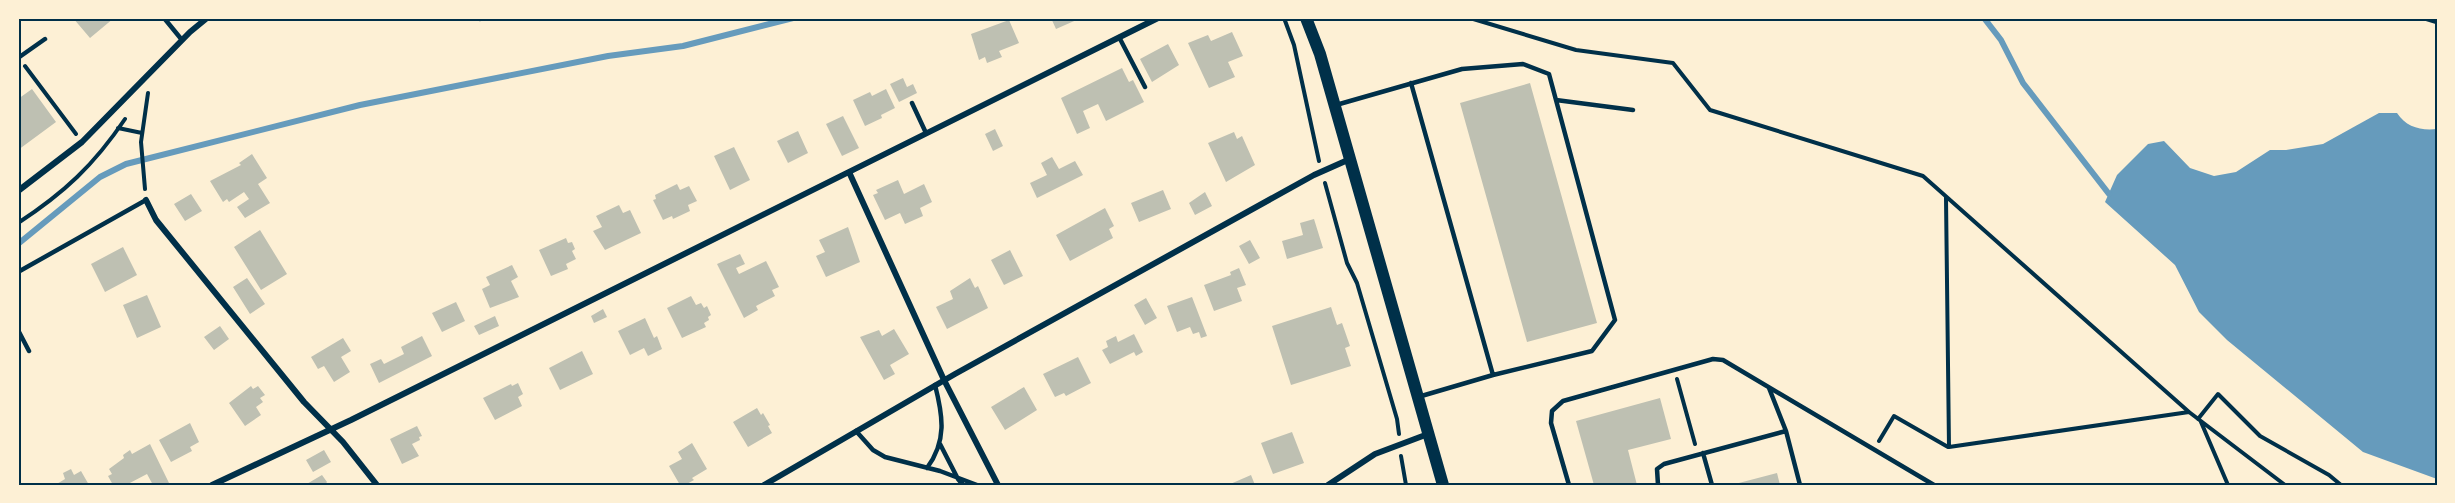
<svg xmlns="http://www.w3.org/2000/svg" width="2455" height="503" font-family="'PT Sans Narrow',sans-serif">
<style>
.water{fill:#669bbc}
.lines{fill:none;stroke-linecap:round;stroke-linejoin:round}
.stream{stroke:#669bbc;stroke-width:6}
.building{fill:#bec0b2}
.path{stroke:#003049;stroke-width:4}
.service{stroke:#003049;stroke-width:4.5}
.minor{stroke:#003049;stroke-width:6}
.secondary{stroke:#003049;stroke-width:12}
.neatline{fill:none;stroke:#003049;stroke-width:2}
</style>
<rect width="100%" height="100%" fill="#fdf0d5"/>
<path class="water" d="M2379 113H2397C2406 127 2421 131 2437 129V479L2363 452 2227 340 2199 312 2175 265 2105 202 2117 175 2148 144 2164 141 2190 168 2214 176 2236 172 2270 150H2286L2323 144Z"/>
<g class="lines">
<path class="stream" d="M1984 18 2001 40 2023 83 2109 194
M18 244 100 177 126 164 360 105 608 56 683 46 793 18"/>
</g>
<path class="building" d="M73 18H114L90 38Z
M1051 18H1081L1056 29Z
M1009 20 1019 43 999 51 1002 57 987 63 985 57 979 60 971 34Z
M1232 32 1243 56 1228 62 1235 77 1209 88 1188 43 1208 35 1211 41Z
M1168 44 1179 65 1152 82 1140 59Z
M1122 68 1129 82 1133 80 1144 102 1106 121 1098 104 1083 111 1090 128 1077 134 1061 98Z
M903 78 907 87 913 84 917 93 899 102 890 84Z
M1530 83 1597 323 1527 342 1460 103Z
M32 89 56 122 18 150V99Z
M886 89 895 108 881 115 882 118 865 126 853 100 870 92 872 96Z
M843 116 859 148 842 156 826 124Z
M995 129 1003 146 993 151 985 134Z
M798 131 808 153 788 163 777 141Z
M1234 132 1237 139 1242 136 1255 165 1226 182 1208 143Z
M734 147 750 180 730 190 714 156Z
M252 154 267 178 258 184 270 203 245 218 237 207 249 199 244 192 229 202 227 199 223 202 210 181 241 165 239 163Z
M1052 157 1059 169 1075 161 1083 175 1037 198 1030 183 1047 175 1041 163Z
M898 180 904 194 924 184 932 202 920 208 923 216 905 224 900 213 885 220 873 195 878 193 876 190Z
M677 184 680 190 689 186 697 201 688 205 690 211 673 219 672 216 663 220 653 200 656 199 655 195Z
M1163 190 1171 209 1139 222 1131 203Z
M1205 192 1212 206 1195 215 1189 203Z
M191 194 202 211 185 221 174 204Z
M619 205 623 213 630 210 641 233 605 250 593 231 602 227 596 216Z
M1105 208 1114 226 1109 229 1113 238 1070 261 1056 235Z
M1314 219 1323 248 1287 259 1282 241 1303 235 1300 223Z
M848 227 860 262 826 277 816 256 825 252 819 240Z
M260 230 287 274 261 290 234 247Z
M566 238 568 243 572 242 575 249 572 251 576 259 566 264 568 269 551 276 539 250Z
M1250 240 1260 258 1249 264 1239 246Z
M123 247 137 275 105 292 91 264Z
M1010 250 1023 276 1004 285 991 260Z
M740 254 745 264 736 268 739 274 766 261 779 287 772 290 775 296 756 306 758 310 744 318 717 264Z
M512 265 518 277 511 281 519 297 490 308 482 289 490 285 486 277Z
M1239 268 1246 285 1237 288 1242 301 1214 311 1204 285 1231 275 1230 272Z
M247 278 265 304 250 314 233 287Z
M970 278 975 288 978 286 988 308 947 329 936 307 953 299 950 291Z
M147 295 161 327 137 338 123 305Z
M691 296 696 305 701 303 704 308 707 306 711 315 708 317 709 320 704 323 706 327 682 338 667 308Z
M1192 297 1207 336 1201 338 1199 332 1193 334 1190 327 1177 332 1167 306Z
M1146 298 1157 318 1145 325 1134 305Z
M456 302 465 321 442 332 432 313Z
M1331 307 1337 325 1342 323 1350 346 1345 348 1351 366 1291 385 1272 326Z
M603 309 607 317 594 323 591 316Z
M495 316 499 326 479 335 474 326Z
M645 318 654 338 657 336 662 349 648 356 644 348 630 355 618 331Z
M220 326 229 339 214 350 204 337Z
M894 329 909 354 890 365 895 374 884 380 860 337 879 330 882 336Z
M1134 334 1143 352 1136 356 1134 352 1110 364 1102 350 1108 347 1106 341 1116 336 1118 342Z
M422 336 432 356 379 383 370 364 381 359 384 364 404 354 401 347Z
M343 338 351 351 341 357 350 372 334 382 324 366 318 369 311 357Z
M582 351 593 374 560 390 549 368Z
M1078 357 1091 383 1066 396 1064 393 1055 397 1043 374Z
M518 383 523 394 518 397 522 406 495 420 483 398 511 384 512 386Z
M251 386 253 389 258 386 265 395 260 398 263 402 256 407 261 415 245 426 229 403Z
M1024 387 1037 410 1005 430 991 407Z
M1660 398 1671 439 1628 450 1637 485H1594L1576 421Z
M757 408 761 415 763 413 770 425 768 426 772 433 748 447 733 422Z
M190 423 199 442 190 447 192 451 171 462 159 440Z
M417 426 422 436 419 437 420 440 412 444 419 456 402 464 390 439Z
M1292 432 1304 463 1273 474 1261 443Z
M692 443 707 469 692 478 694 480 685 485H680L669 466 682 459 678 452Z
M150 444 169 483 153 485 147 474 126 485H113L108 476 112 474 109 469 124 458 123 455 130 450 132 454Z
M324 450 331 462 313 472 306 460Z
M71 469 74 475 81 471 89 485H55L65 479 63 473Z
M1777 473 1780 485H1735V484Z
M322 475 327 482 325 485H305Z
M1251 475 1255 485H1228Z"/>
<g class="lines">
<path class="path" d="M1284 18 1294 45 1319 161
M1470 18 1576 50 1673 63 1710 110 1923 176 2189 412 2285 485
M25 66 76 134
M118 128 142 133
M1325 183 1347 263 1357 283 1397 419 1399 434
M145 189 141 142 148 93
M1946 198 1949 447 2189 412
M18 223C64 193 94 165 125 119
M1677 379 1695 444
M2198 419 2218 394 2260 436 2329 475 2341 485
M2201 422 2228 485
M1879 441 1894 416 1948 447
M1401 456 1406 485"/>
<path class="service" d="M164 18 182 40
M480 18V19
M2424 18 2437 22
M1119 37 1145 87
M18 58 45 39
M1556 100 1633 110
M912 103 926 133
M1336 105 1462 69 1523 64 1549 74 1615 320 1592 351 1493 375 1411 83
M18 272 146 200
M18 330 29 351
M1769 388 1786 431 1800 485
M1418 397 1493 375
M856 431 873 450 885 457 940 471 977 485
M940 444 958 479 963 485
M1703 453 1712 485
M927 468C947 441 943 416 935 385
M1569 485 1551 423 1552 411 1563 401 1713 359 1723 360 1934 485
M1658 485 1657 469 1664 464 1786 431"/>
<path class="minor" d="M849 172 944 380 998 485
M18 191 82 142 190 32 207 18
M146 200 156 220 304 402 343 442 377 485
M212 485 351 420 1158 18
M764 485 955 374 1314 175 1350 159
M1328 485 1375 454 1428 434"/>
<path class="secondary" d="M1306 18 1320 54 1443 485"/>
</g>
<rect width="2455" height="503" fill="none" stroke="#fdf0d5" stroke-width="39"/>
<rect x="20" y="20" width="2416" height="464" class="neatline"/>
</svg>
